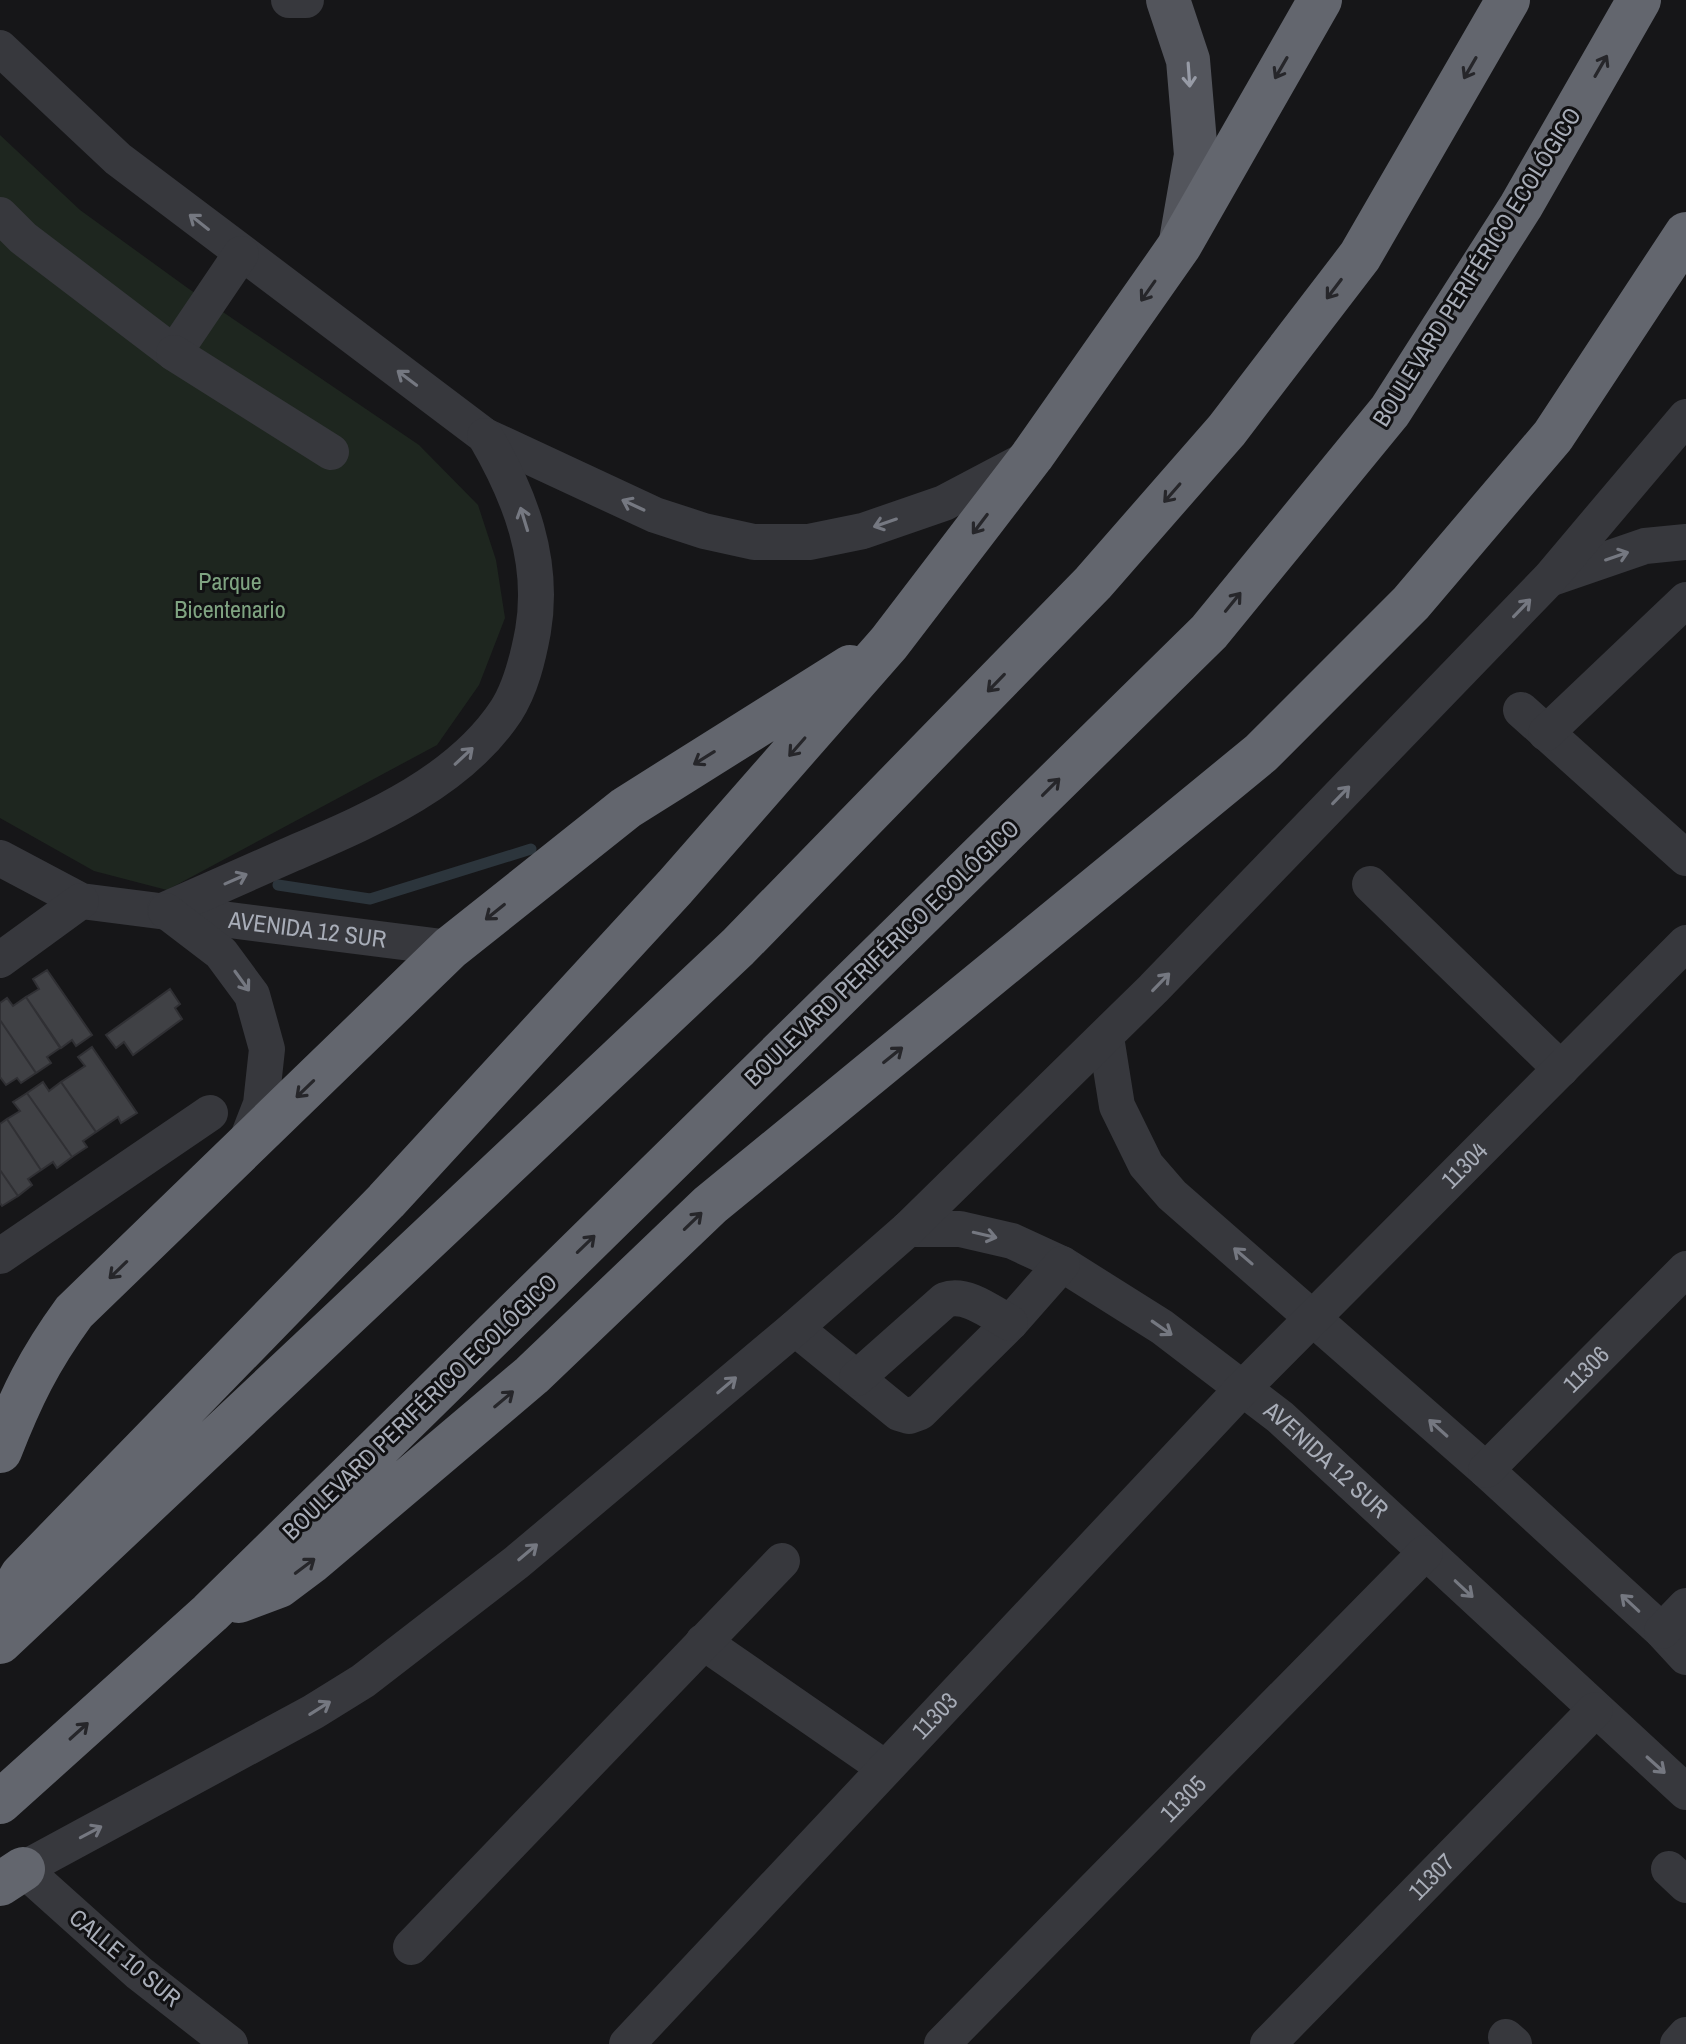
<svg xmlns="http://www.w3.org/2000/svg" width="1686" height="2044" font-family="'Archivo Narrow',sans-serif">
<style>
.green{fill:#1e261f}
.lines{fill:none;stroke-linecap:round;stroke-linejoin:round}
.stream{stroke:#2c353c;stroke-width:11}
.building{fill:#404145;stroke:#303034;stroke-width:2}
.minor{stroke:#37383d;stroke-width:36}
.major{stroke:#53555c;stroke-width:44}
.highway{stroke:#63666e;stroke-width:44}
.oneway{stroke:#26262a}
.oneway2{stroke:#979ba6}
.oneway3{stroke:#757881}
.labels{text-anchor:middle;stroke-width:6;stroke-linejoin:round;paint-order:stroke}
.street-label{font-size:24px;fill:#a8adb8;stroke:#111113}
.park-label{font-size:24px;fill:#7fa381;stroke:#111113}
</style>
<rect width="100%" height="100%" fill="#161618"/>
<path class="green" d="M0 135 80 210 189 289 419 445 478 505 496 560 505 618 479 685 437 745 167 890 94 871 0 818Z"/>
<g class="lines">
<path class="stream" d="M278 885 370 899 531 849"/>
</g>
<path class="building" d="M47 970 92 1035 76 1046 72 1040 61 1048 26 997 39 989 33 979Z
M170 989 180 1004 175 1008 182 1019 133 1055 124 1042 116 1048 106 1035Z
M26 997 60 1048 47 1057 51 1063 36 1073 0 1020V1003L7 998 13 1006Z
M0 1020 36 1073 21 1083 17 1078 6 1085 0 1077Z
M92 1047 137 1113 121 1123 118 1117 96 1132 61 1082 85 1066 78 1057Z
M43 1082 49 1091 61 1082 96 1132 83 1141 87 1147 72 1157 27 1093Z
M27 1093 72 1157 57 1168 53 1162 41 1170 7 1119 20 1111 13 1102Z
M7 1119 41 1170 28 1179 32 1185 18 1196 0 1170V1124Z
M0 1170 18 1196 2 1206 0 1203Z"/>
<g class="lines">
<g class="minor">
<path d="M289 0H306"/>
<path d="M0 48 118 159 485 436 655 515 704 531 754 542H809L863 531 944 503 1027 459"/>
<path d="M0 215 23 238 174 353 241 254"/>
<path d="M174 353 331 452"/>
<path d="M1552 578 1645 546 1686 542"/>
<path d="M1521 710 1686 858"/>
<path d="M1546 733 1686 600"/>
<path id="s1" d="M0 858 81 901 450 948"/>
<path d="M1370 884 1561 1069"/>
<path d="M165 910C205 892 246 874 287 856 365 822 457 785 506 711 521 688 528 658 533 631 545 560 520 496 485 436"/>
<path d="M166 911 221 953 252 995 267 1049 261 1104 245 1145"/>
<path d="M0 960 81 901"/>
<path d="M1106 1037 1117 1106 1146 1165 1172 1195 1486 1470 1662 1631 1686 1657"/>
<path id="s2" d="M908 1229H960L1012 1241 1062 1264 1162 1327 1280 1417 1686 1792"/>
<path d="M0 1256 210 1113"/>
<path d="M795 1328 899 1413 909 1416 920 1412 1010 1323 1062 1264"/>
<path d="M857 1378 945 1300C966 1292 992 1313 1010 1323"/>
<path id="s3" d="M1486 1470 1686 1269"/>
<path d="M1662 1631 1686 1606"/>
<path d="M703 1642 885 1768"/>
<path d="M1669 1869 1686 1885"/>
<path d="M411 1947 782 1561"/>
<path d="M1506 2037 1514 2044"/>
<path d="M230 2044 139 1973 23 1869 313 1712 363 1681 517 1562 795 1328 908 1229 1153 989 1550 578 1686 417"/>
<path id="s4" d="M627 2044 1242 1389 1686 943"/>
<path id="s5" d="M942 2044 1425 1553"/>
<path id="s6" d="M1268 2044 1595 1710"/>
<path d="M1678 2044 1686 2035"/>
</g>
<path class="major" d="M1168 0 1188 60 1196 155 1181 241"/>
<path class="highway" d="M0 1451C21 1397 39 1360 74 1312L450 948 626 808 850 667
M239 1601 279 1586 311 1562 532 1375 710 1205 1261 753 1411 603 1553 436 1686 234
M0 1613 22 1575 386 1201 675 887 889 643 1032 456 1180 245 1320 0
M0 1642 738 947 1093 583 1226 431 1360 256 1508 0
M0 1802 210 1613 1209 632 1390 411 1521 206 1639 0
M0 1884 23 1869"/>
</g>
<defs><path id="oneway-shaft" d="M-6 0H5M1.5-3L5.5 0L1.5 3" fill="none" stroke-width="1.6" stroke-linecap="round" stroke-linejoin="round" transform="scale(2)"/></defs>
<g class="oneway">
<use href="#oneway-shaft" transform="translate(1601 66) rotate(-60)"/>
<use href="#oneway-shaft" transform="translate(1281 68) rotate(120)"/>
<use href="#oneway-shaft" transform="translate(1470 68) rotate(120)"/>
<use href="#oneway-shaft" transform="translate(1334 289) rotate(127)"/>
<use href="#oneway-shaft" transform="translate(1148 291) rotate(125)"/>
<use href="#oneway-shaft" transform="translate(1172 493) rotate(131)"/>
<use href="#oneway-shaft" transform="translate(980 524) rotate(127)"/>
<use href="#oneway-shaft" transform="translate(1233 602) rotate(-51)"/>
<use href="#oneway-shaft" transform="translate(996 683) rotate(134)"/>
<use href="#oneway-shaft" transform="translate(797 747) rotate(131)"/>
<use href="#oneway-shaft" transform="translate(704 758) rotate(148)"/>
<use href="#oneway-shaft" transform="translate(1051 787) rotate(-45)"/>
<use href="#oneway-shaft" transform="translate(495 912) rotate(141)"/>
<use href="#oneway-shaft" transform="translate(893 1055) rotate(-39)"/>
<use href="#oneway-shaft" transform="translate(305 1089) rotate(136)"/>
<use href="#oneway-shaft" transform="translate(693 1221) rotate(-44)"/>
<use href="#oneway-shaft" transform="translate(586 1244) rotate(-44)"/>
<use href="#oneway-shaft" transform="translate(118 1270) rotate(136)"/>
<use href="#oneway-shaft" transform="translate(504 1399) rotate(-40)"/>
<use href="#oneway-shaft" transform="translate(305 1566) rotate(-37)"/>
<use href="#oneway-shaft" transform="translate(79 1731) rotate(-42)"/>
</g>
<use class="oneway2" href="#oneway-shaft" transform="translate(1189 75) rotate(86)"/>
<g class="oneway3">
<use href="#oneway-shaft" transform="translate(199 222) rotate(-142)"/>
<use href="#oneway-shaft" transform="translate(407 378) rotate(-143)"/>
<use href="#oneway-shaft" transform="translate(633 505) rotate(-155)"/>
<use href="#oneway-shaft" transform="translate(524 519) rotate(-107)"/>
<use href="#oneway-shaft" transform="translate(885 523) rotate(161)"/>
<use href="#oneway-shaft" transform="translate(1617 556) rotate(-19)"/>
<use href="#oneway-shaft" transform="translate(1522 608) rotate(-46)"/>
<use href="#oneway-shaft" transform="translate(464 756) rotate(-43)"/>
<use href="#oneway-shaft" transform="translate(1341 795) rotate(-46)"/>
<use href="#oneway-shaft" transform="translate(236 879) rotate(-24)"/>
<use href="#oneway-shaft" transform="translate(242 981) rotate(54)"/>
<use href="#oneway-shaft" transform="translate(1161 982) rotate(-46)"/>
<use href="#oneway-shaft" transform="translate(985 1235) rotate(13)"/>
<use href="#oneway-shaft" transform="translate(1243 1256) rotate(-139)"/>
<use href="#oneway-shaft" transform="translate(1162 1328) rotate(35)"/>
<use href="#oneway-shaft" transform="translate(727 1385) rotate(-40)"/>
<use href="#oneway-shaft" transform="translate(1438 1428) rotate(-138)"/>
<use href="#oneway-shaft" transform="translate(528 1552) rotate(-40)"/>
<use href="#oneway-shaft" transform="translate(1464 1589) rotate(43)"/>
<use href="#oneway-shaft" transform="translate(1630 1603) rotate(-137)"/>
<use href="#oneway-shaft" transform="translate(320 1708) rotate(-32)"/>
<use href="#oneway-shaft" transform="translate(1656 1765) rotate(42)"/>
<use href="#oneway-shaft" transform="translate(91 1832) rotate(-28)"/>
</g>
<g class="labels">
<g class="street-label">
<text transform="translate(1477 267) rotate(-58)" y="8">BOULEVARD PERIFÉRICO ECOLÓGICO</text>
<text dy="8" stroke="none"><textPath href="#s1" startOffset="320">AVENIDA 12 SUR</textPath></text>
<text transform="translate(882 953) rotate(-44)" y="8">BOULEVARD PERIFÉRICO ECOLÓGICO</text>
<text dy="8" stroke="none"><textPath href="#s4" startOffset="1214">11304</textPath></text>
<text dy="8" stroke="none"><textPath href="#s3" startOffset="142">11306</textPath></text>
<text transform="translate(420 1407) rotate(-44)" y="8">BOULEVARD PERIFÉRICO ECOLÓGICO</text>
<text dy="8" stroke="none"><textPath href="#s2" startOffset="490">AVENIDA 12 SUR</textPath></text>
<text dy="8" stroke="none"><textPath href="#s4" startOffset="450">11303</textPath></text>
<text dy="8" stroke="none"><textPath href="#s5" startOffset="344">11305</textPath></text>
<text dy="8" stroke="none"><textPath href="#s6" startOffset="234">11307</textPath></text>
<text transform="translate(125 1958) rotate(40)" y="8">CALLE 10 SUR</text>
</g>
<g class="park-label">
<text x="230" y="590">Parque<tspan x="230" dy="28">Bicentenario</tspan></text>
</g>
</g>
</svg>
